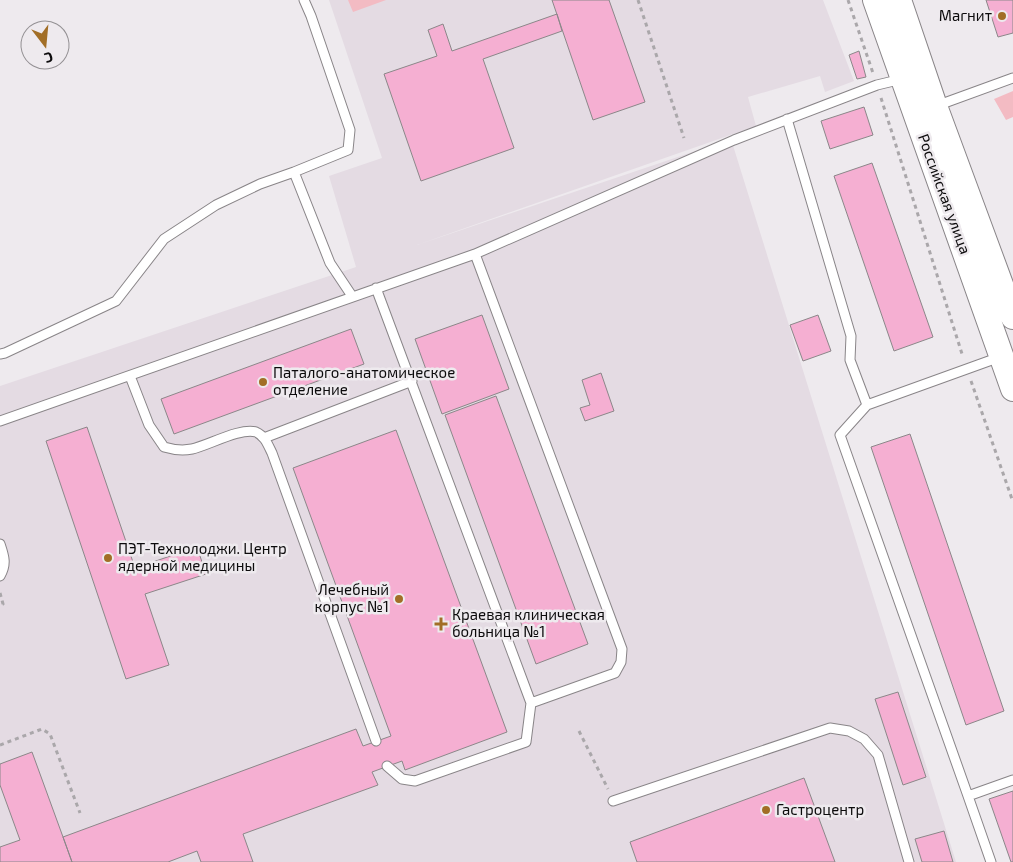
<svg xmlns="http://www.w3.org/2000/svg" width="1013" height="862" font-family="'Exo 2',sans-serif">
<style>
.built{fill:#e4dbe3}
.green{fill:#f3bbc3}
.building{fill:#f5afd2;stroke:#8b8789}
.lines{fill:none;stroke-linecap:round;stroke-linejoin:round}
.lane-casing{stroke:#898588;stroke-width:11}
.secondary-casing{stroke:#898588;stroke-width:26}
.path{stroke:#aaa7aa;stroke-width:3;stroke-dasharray:4 4;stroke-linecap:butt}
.lane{stroke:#fff;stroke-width:9}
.secondary{stroke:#fff;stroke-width:24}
.poi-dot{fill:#a26e26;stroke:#eeeaee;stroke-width:2}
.labels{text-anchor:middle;stroke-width:5;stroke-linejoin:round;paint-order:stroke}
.poi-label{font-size:15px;fill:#0c0b0c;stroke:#eeeaee;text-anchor:start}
.street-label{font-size:15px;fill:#0c0b0c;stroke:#eeeaee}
</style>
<rect width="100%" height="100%" fill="#eeeaee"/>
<path class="built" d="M329 0H823L854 81 825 92 820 76 748 97 756 126 417 245 731 139 956 862H0V386L356 267 329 176 382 158Z"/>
<path class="green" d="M348 0H386L353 12Z
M1013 91V117L1006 120 994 99Z"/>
<path class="building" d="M552 0H609L645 102 593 120Z
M986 0H1013V33L998 37Z
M557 14 562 31 483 59 514 148 421 181 384 74 437 56 428 30 443 24 452 51Z
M859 51 866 77 857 79 849 55Z
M864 107 873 135 830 149 821 121Z
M872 163 933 337 894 351 834 176Z
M482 315 509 389 442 414 415 339Z
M818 315 831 351 803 361 790 325Z
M351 329 364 364 174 434 161 399Z
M601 373 614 411 585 421 580 408 590 405 582 380Z
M496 396 588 644 536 664 445 415Z
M87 427 135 568 197 547 206 574 145 594 169 665 126 679 46 441Z
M396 430 507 732 405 770 402 761 372 772 378 785 243 834 253 862H201L197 851 168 862H72L63 837 356 729 363 746 391 736 293 468Z
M910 434 1004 711 966 725 871 447Z
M898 692 926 777 903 785 875 699Z
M32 752 63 837 72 862H0V847L20 840 0 785V764Z
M804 778 835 862H637L630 842Z
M1013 791V862H1011L989 799Z
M944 831 953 862H922L915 839Z"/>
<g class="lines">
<g class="lane-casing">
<path id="lane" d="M936 106 1013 78
M787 119 851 336 850 360 867 405 1000 357
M294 172 330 263 352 296
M475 254 622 649 621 662 615 673 531 703
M376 288 531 703 526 742 415 781 402 779 387 766
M0 354 5 353 116 301 164 239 216 205 260 184 294 172 348 150 350 130 311 16 304 0
M130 376 149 425 164 447C174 450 182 451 192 449 207 446 241 427 256 432 265 436 268 445 272 453L376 741
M867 405 840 435 968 796
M0 421 475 254 734 140 877 85 902 79
M264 438 412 381
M0 544C4 556 7 564 0 576
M613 801 830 728 849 731 864 739 878 755 909 862
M991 862 968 796 1013 780"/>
</g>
<g class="secondary-casing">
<path id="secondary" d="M875 0 1013 389
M899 0 935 106 1013 317"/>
</g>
<path class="path" d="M638 0 684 138
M848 0 873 73
M881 98 963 357
M971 381 1013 502
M0 593 3 604 0 605
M579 731 608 789
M0 745 42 729 50 734 80 813"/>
<use href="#lane" class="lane"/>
<use href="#secondary" class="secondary"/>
</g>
<g class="poi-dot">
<circle cx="1002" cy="16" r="5"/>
<circle cx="263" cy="382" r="5"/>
<circle cx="108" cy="558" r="5"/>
<circle cx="399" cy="599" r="5"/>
<path d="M438.5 616.5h5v5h5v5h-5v5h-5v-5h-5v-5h5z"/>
<circle cx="766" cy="810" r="5"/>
</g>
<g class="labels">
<g class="poi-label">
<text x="992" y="21" text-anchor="end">Магнит</text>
<text x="273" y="378">Паталого-анатомическое<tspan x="273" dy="17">отделение</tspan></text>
<text x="118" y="554">ПЭТ-Технолоджи. Центр<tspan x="118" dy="17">ядерной медицины</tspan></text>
<text x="389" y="595" text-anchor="end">Лечебный<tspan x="389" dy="17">корпус №1</tspan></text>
<text x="452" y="620">Краевая клиническая<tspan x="452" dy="17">больница №1</tspan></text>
<text x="776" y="815">Гастроцентр</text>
</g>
<g class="street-label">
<text transform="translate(944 194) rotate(70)" y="5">Российская улица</text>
</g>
</g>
<g transform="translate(45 45) rotate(164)"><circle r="24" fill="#eeeaee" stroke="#949194"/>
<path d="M0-4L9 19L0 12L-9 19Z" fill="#a26e26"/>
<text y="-8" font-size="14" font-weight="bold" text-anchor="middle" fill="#0c0b0c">С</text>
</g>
</svg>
